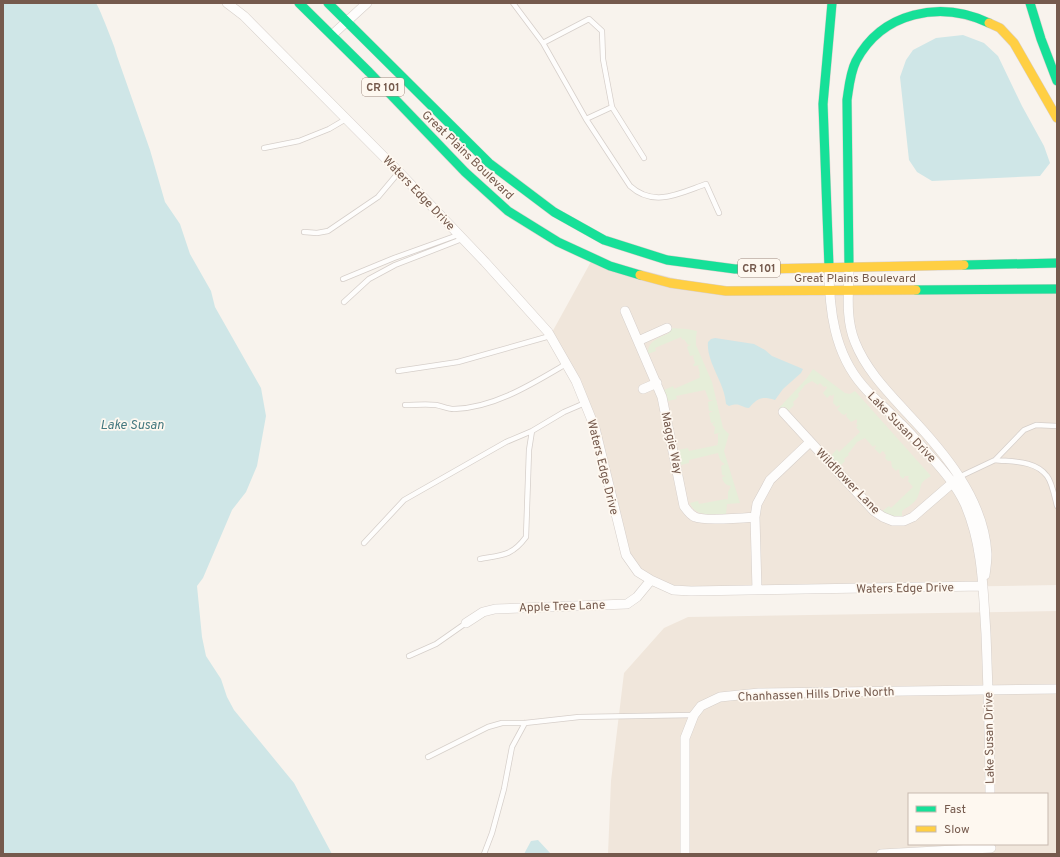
<svg xmlns="http://www.w3.org/2000/svg" width="1060" height="857" font-family="Overpass,sans-serif">
<style>
.residential{fill:#f0e6db;fill-rule:evenodd}
.green{fill:#e6eed9}
.water{fill:#cfe6e7}
.lines{fill:none;stroke-linecap:round;stroke-linejoin:round}
.lane-casing{stroke:#d6cfca;stroke-width:6}
.street-casing{stroke:#d6cfca;stroke-width:10}
.fast-casing{stroke:#d9d0cb;stroke-width:10}
.slow-casing{stroke:#d9d0cb;stroke-width:10}
.lane{stroke:#fefdfc;stroke-width:4.5}
.street{stroke:#fefdfc;stroke-width:9}
.fast{stroke:#16e098;stroke-width:9}
.slow{stroke:#ffcf43;stroke-width:9}
.labels{text-anchor:middle;stroke-width:3.5;stroke-linejoin:round;paint-order:stroke}
.shield{fill:#fef8f0;stroke:#9e897e;stroke-width:1}
.shield-label{font-size:11px;font-weight:bold;fill:#755a4d}
.street-label{font-size:12px;fill:#755a4d;stroke:#fef8f0}
.water-label{font-size:13px;font-style:italic;fill:#457980;stroke:#fef8f0}
</style>
<rect width="100%" height="100%" fill="#f8f3ed"/>
<path class="residential" d="M593 258 726 291 1057 289V585L691 591 651 580 626 555 595 428 550 336Z
M1057 611V854H608L611 781 624 673 664 628 688 617ZM909 794H1047V844H909Z"/>
<path class="green" d="M670 328 687 329 697 331 696 337V345L712 382 723 428 729 434 724 451 740 503 727 504 726 514C713 514 696 518 690 503L698 501 699 504 726 499 727 500 728 499V492L731 486C725 485 723 482 722 477L726 476 722 475 721 466 725 464C721 462 719 458 718 453L689 460V463L681 465 678 450 688 448 689 451 718 445 717 443H718V434L721 433 714 434 715 427 712 424 715 422 711 423 709 413 713 411H709L708 402 713 400H709L705 390 676 396 677 399 668 401 664 390 673 386 674 389 699 378 700 377 699 374H700L698 366 701 365 694 366 693 365 695 363 693 356 696 355 690 356 687 347 691 344 688 345 684 339 682 340 681 337 655 348 656 351 648 354C647 341 659 338 669 333L668 331Z
M813 369 845 393 850 394 855 391 931 476C917 484 923 485 918 496 916 503 907 507 902 511V516L893 517 881 512 889 506 891 508 913 487 908 481 909 479 908 478 909 476H905L903 479 900 476 899 470 898 469 896 471 892 467 891 461H888L885 458 886 455 884 453 886 451 884 452 882 451 880 454 874 448 876 447 875 445 873 447 865 438 857 442 848 454 849 455 844 459 845 461 839 467 830 457 837 449 839 452 860 432 856 427 858 426 856 424 857 423V419L851 422 846 416 847 413 844 415 842 414 837 409 840 406 839 405 837 407 833 403 834 394 832 396 830 395 827 398 823 393 827 388 826 386 824 387 820 383 818 385 812 381 805 385 798 394 799 396 793 402 794 405 788 411 785 407 782 410 779 408 807 378Z"/>
<path class="water" d="M3 3H96C100 10 102 16 105 23 109 34 114 44 117 56L150 150 165 202 180 224 190 254 211 291 215 307 261 388 266 416 257 466 246 492 232 510 203 578 197 586 202 637 206 656 221 679 227 697 234 710 294 783 332 854H3Z
M963 35 984 43 998 56 1022 106 1044 146 1050 163 1040 176 932 181 917 172 909 160 900 77 906 60 913 50 936 38Z
M715 338 754 344 765 350 772 356 803 369 801 373 783 389 775 400C761 396 758 398 749 408 740 407 740 402 729 406L726 404C725 383 706 362 708 342L711 339Z
M538 840 551 854H524L531 841Z"/>
<g class="lines">
<g class="lane-casing">
<path id="lane" d="M513 3 543 43 586 119 630 186C654 208 680 193 706 184L719 213
M543 43 589 19 602 31 603 59 612 107 586 119
M612 107 644 158
M264 148 299 141 329 129 346 119
M304 232 317 233 328 231 378 197 399 172
M343 279 394 258 458 235
M344 302 369 279 395 265 462 239
M398 371 458 362 550 336
M405 405C416 405 426 404 436 405 442 406 448 409 454 409 494 408 532 384 566 364
M995 460C1012 462 1035 460 1047 476 1052 482 1055 498 1057 506
M959 477 995 460 1024 430 1036 425 1057 426
M364 543 404 500 506 442 532 431
M480 559C502 555 512 556 526 537L529 450 532 431 564 412 585 403
M409 656 436 644 466 623
M428 757 488 727 502 723H525L579 717 694 715
M484 854 492 833 504 789 512 747 525 723"/>
</g>
<g class="street-casing">
<path id="street" d="M227 3 244 16 399 172 485 262 548 332 576 381 595 428 626 555 638 572 651 580 673 590 691 591 983 586
M332 35 367 3
M829 267C829 309 834 353 863 386 874 399 888 410 899 422 909 431 917 441 926 451 940 467 956 484 965 504 983 545 983 590 986 634 988 688 990 741 990 794
M849 267C849 291 845 318 855 342 866 370 888 392 908 414 944 452 984 499 987 554 987 560 986 568 985 575
M625 311 662 397 684 506C687 510 690 515 695 517 704 521 743 518 755 517
M638 341 667 328
M643 389 657 383
M783 412 874 511 883 517 893 521H904L913 517 957 479
M757 590 755 517 757 504 770 480 810 442
M466 623 483 612 495 609 627 604 637 597 651 580
M685 854V738L694 715 701 706 720 697 759 693 1057 689
M881 854 991 848"/>
</g>
<g class="fast-casing">
<path id="fast" d="M299 3 369 72 465 172 508 211 558 242 610 266 640 275
M328 3 489 163 554 212 604 240 667 260 735 269H756
M1030 3 1041 39 1057 81
M964 265 1057 263
M829 267 823 104 832 3
M849 267 847 100C849 87 850 73 856 61 882 12 940 0 989 23
M916 290 1057 289"/>
</g>
<g class="slow-casing">
<path id="slow" d="M989 23 1000 28 1014 43 1057 118
M756 269 964 265
M640 275 670 283 726 291 916 290"/>
</g>
<use href="#lane" class="lane"/>
<use href="#street" class="street"/>
<use href="#fast" class="fast"/>
<use href="#slow" class="slow"/>
</g>
<g class="labels">
<g class="shield">
<rect x="362" y="78" width="42" height="18" rx="3"/>
<rect x="738" y="259" width="42" height="18" rx="3"/>
</g>
<g class="shield-label">
<text x="383" y="91">CR 101</text>
<text x="759" y="272">CR 101</text>
</g>
<g class="street-label">
<text transform="translate(468 155) rotate(44)" y="4">Great Plains Boulevard</text>
<text transform="translate(419 193) rotate(46)" y="4">Waters Edge Drive</text>
<text x="855" y="282">Great Plains Boulevard</text>
<text transform="translate(902 427) rotate(46)" y="4">Lake Susan Drive</text>
<text transform="translate(672 443) rotate(78)" y="4">Maggie Way</text>
<text transform="translate(603 467) rotate(76)" y="4">Waters Edge Drive</text>
<text transform="translate(848 481) rotate(46)" y="4">Wildflower Lane</text>
<text transform="translate(905 588) rotate(-1)" y="4">Waters Edge Drive</text>
<text transform="translate(562 606) rotate(-2)" y="4">Apple Tree Lane</text>
<text transform="translate(816 694) rotate(-2)" y="4">Chanhassen Hills Drive North</text>
<text transform="translate(989 738) rotate(-91)" y="4">Lake Susan Drive</text>
</g>
<g class="water-label">
<text x="132" y="429">Lake Susan</text>
</g>
</g>
<rect width="1060" height="857" fill="none" stroke="#755a4d" stroke-width="8"/>
<rect x="908" y="793" width="140" height="52" fill="#fef8f0" stroke="#c7b9af"/>
<rect x="916" y="806" width="20" height="6" fill="#16e098" stroke="#c7b9af"/>
<text x="944" y="813" font-size="12" fill="#755a4d">Fast</text>
<rect x="916" y="826" width="20" height="6" fill="#ffcf43" stroke="#c7b9af"/>
<text x="944" y="833" font-size="12" fill="#755a4d">Slow</text>
</svg>
